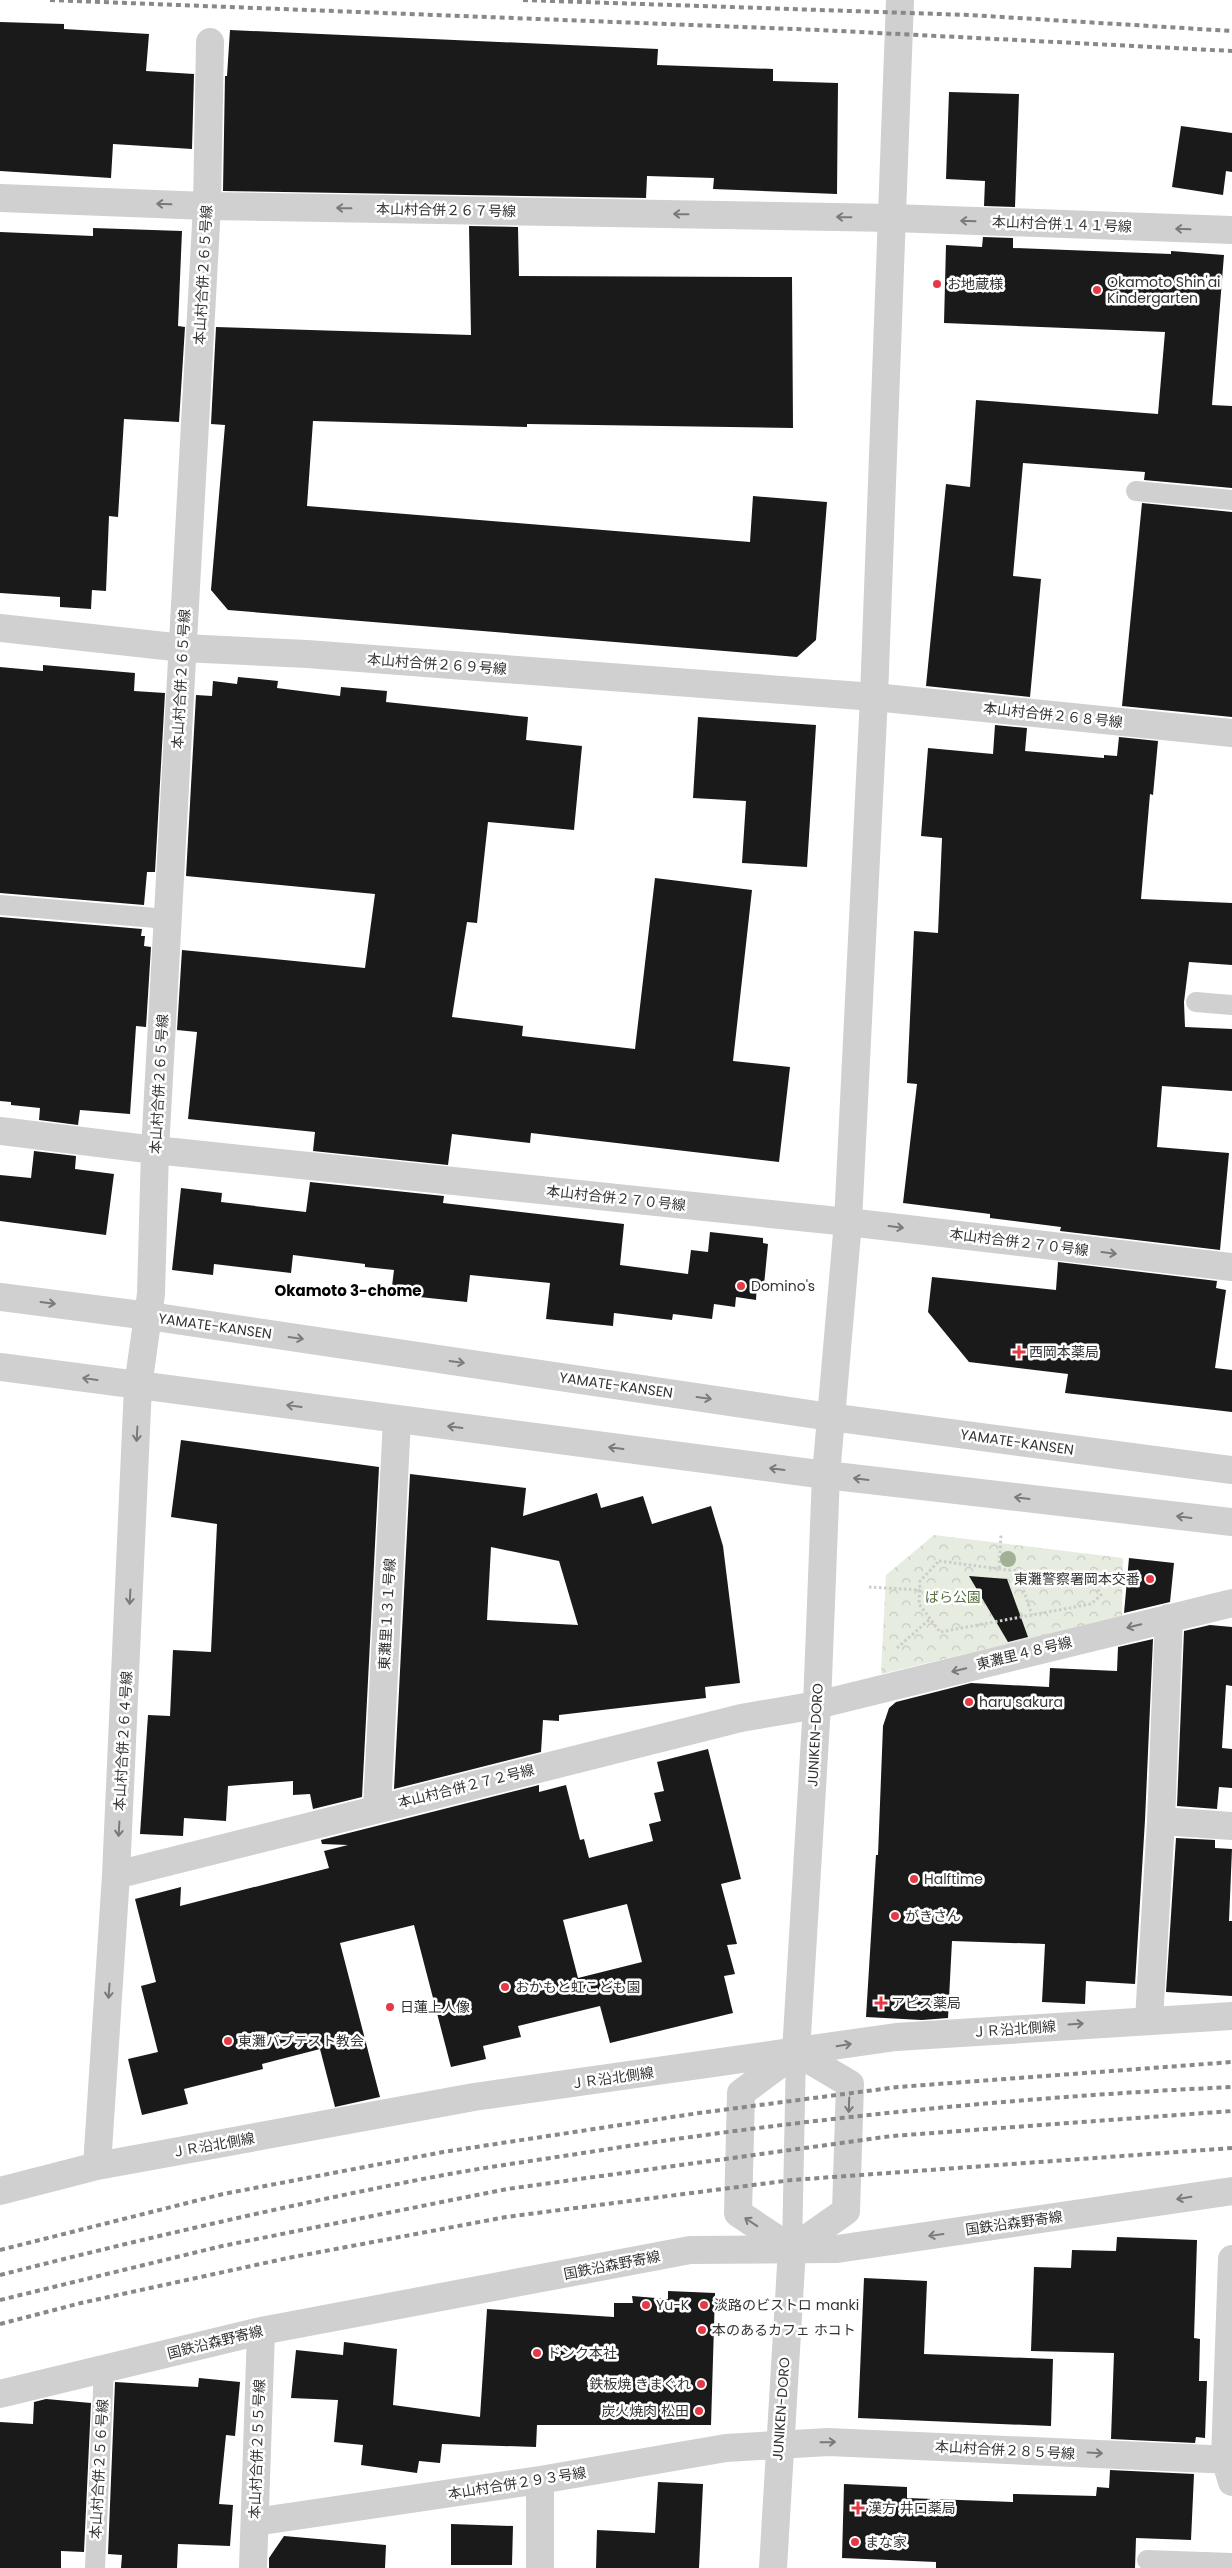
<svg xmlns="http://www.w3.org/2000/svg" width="1232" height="2568" font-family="Poppins,'Noto Sans JP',sans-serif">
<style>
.park{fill:url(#park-crowns)}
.building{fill:#1a1a1a;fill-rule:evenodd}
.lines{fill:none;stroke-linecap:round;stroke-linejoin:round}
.path{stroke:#cdcdcd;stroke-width:3;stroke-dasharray:2.5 2.5;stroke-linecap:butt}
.service{stroke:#d0d0d0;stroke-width:20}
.minor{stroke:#d0d0d0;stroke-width:28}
.tertiary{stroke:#d0d0d0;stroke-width:28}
.rail{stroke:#888;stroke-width:4;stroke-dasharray:5 4;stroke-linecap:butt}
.tree{fill:#a2b095}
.oneway{stroke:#7a7a7a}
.poi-dot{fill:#e63946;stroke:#fff;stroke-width:2}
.labels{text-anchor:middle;stroke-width:5;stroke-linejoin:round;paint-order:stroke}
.street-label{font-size:14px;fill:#333;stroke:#fff}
.poi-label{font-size:14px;fill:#333;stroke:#fff;text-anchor:start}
.park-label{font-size:14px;fill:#56703f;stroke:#fff}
.neighbourhood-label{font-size:15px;font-weight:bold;fill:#000;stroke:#fff}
</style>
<defs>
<pattern id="park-crowns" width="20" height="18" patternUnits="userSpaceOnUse" patternTransform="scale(1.25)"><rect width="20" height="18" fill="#e6ecdf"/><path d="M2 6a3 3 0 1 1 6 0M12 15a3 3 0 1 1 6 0" fill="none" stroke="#c6cbc0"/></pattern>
</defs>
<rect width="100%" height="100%" fill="#fff"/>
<path class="park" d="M934 1535 1123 1558 1122 1617 881 1674 886 1575Z"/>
<path class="building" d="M0 22 64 24V29L149 34 146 71 194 74 192 149 113 144 111 178 0 171Z
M230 30 658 49 657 65 773 69V81L838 83 837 194 713 189 714 178 647 176 646 198 223 191 225 76H227Z
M949 92 1019 94 1015 207 984 206 985 181 946 179Z
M1181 126 1232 133V172L1226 171 1223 195 1172 187Z
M469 226 518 227 519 276 792 277 793 428 527 424V427L313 421 307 506 750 542 753 496 827 502 816 640 797 657 228 610 211 590 225 425 211 424 216 327 471 335Z
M93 228 182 231 178 326 185 327 179 422 124 419 118 517 109 516 106 591 92 590 91 609 60 607V597L0 593V232L93 236Z
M983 237 1013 238V248L1171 254V251L1224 255 1212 405 1232 406V488L1144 480 1145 472 1023 463 1013 576 1041 579 1030 697 926 686 946 484 970 487 976 400 1158 414 1165 332 944 323 946 245 982 247Z
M1142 503 1232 512V717L1122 706Z
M43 665 135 673 134 691 165 693 155 872H147L144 905 0 893V667L43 671Z
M238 677 278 681 277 688 340 696 341 687 387 691 386 702 528 717 526 740 582 746 574 830 488 822 477 923 467 922 452 1017 523 1026 522 1036 635 1049 655 878 752 890 733 1061 790 1067 779 1162 531 1133 530 1143 452 1134 448 1165 313 1151 315 1132 188 1119 197 1032 177 1030 182 950 365 968 375 894 186 876 196 695 212 696 213 681 237 684Z
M698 717 816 725 807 867 742 863 746 801 693 798Z
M995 725 1027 728 1025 751 1104 758V755L1117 756 1119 737 1158 741 1153 795 1150 794 1141 899 1232 903V965L1189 962 1184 1002 1185 1027 1232 1029V1091L1162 1086 1157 1147 1229 1153 1220 1250 1060 1231 1061 1227 990 1218V1214L903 1203 917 1084 907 1083 914 931 938 933 942 838 921 836 928 748 993 754Z
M0 917 142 929 141 936H145L144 946 151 947 146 1027 136 1026 130 1114 80 1110 78 1125 39 1120 40 1108 11 1105V1102L0 1101Z
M34 1151 76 1156 75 1169 114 1174 106 1235 0 1221V1175L31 1178Z
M310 1182 444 1196 443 1203 624 1224 620 1265 688 1274 691 1250 708 1252 710 1232 763 1238V1243L768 1244 764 1285 757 1284 756 1300 736 1297 735 1307 714 1304 712 1319 673 1314 672 1320 614 1313 613 1326 546 1319 550 1283 470 1275 467 1302 391 1294 394 1270 365 1267V1264L293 1255 291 1273 214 1264 213 1275 172 1270 181 1188 222 1193 221 1202 306 1212Z
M1058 1262 1217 1281 1216 1288 1226 1290 1215 1368 1232 1370V1412L1065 1393 1068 1374 969 1362 928 1312 932 1277 1056 1290Z
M181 1440 379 1467 362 1797 313 1809 310 1794 293 1795V1781L228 1786 226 1821 184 1818 183 1836 140 1834 148 1715 170 1716 173 1650 211 1652 217 1524 171 1517Z
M410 1474 526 1488 523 1516 597 1493 601 1508 643 1496 652 1524 711 1506 723 1546 740 1683 705 1687 706 1698 559 1715V1721L543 1720 541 1752 394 1789ZM491 1547 559 1561 578 1625 487 1620Z
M1129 1558 1174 1563 1170 1602 1124 1613Z
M969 1576 1007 1579 1028 1637 1008 1642Z
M1210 1625 1232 1627V1686L1226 1685 1222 1748 1232 1749V1788L1219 1787 1217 1809 1177 1806 1184 1631Z
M1153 1639 1145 1820 1135 1984 1086 1981 1085 2004 1042 2002 1045 1944 952 1941 948 2018 922 2020 866 2017 876 1855H878L883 1726 889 1708 896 1702 971 1683 1049 1687 1050 1668 1117 1671 1118 1647Z
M708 1749 741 1879 721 1884 737 1944 727 1945 735 1974 724 1976 733 2013 610 2043 600 2006 518 2026 521 2037 483 2046 486 2059 451 2067 414 1925 340 1943 380 2097 335 2107 320 2049 262 2064 263 2069 184 2089 188 2104 142 2115 128 2059 158 2052 141 1986 156 1982 135 1899 181 1887 180 1906 329 1868 324 1851 348 1845 322 1844 321 1840 539 1785V1792L566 1785 580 1840 584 1839 589 1858 653 1841 649 1824 661 1821 654 1793 664 1791 657 1762ZM627 1904 642 1962 578 1978 563 1920Z
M1176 1838 1215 1840V1848L1232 1849 1229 1921H1232V1996L1166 1992Z
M1117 2237 1197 2240 1194 2338 1200 2339 1199 2381H1207L1205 2438 1196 2437 1195 2443 1111 2439 1114 2353 1031 2351 1034 2267 1071 2268 1072 2250 1116 2251Z
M864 2278 927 2281 924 2354 1053 2359 1051 2426 858 2418Z
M668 2291 715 2293 711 2425H537L536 2447 442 2444 440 2463 419 2461 417 2473 361 2465 363 2445 334 2442 338 2400 291 2398 296 2350 343 2355 344 2342 397 2349 393 2405 480 2417 487 2309 614 2317V2303H633L632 2296 668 2299Z
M199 2378 240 2382 235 2436 226 2435 219 2504 233 2505 230 2546 178 2544 177 2568H121L122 2555 108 2554 115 2382 198 2387Z
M46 2399 91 2403 84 2552 61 2551V2568H0V2422L33 2424 34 2402Z
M1110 2470 1194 2474 1191 2540 1136 2538 1135 2568H936V2562L842 2558 844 2484 907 2487V2498L1013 2502V2494L1096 2496 1097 2487 1109 2488Z
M658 2482 703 2484 699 2568H596L597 2530 655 2533Z
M451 2524 513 2526 512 2565H451Z
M284 2536 386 2545 385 2568H269V2558Z"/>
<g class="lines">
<path class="path" d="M939 1561 1093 1581 1101 1595 1091 1604 940 1632 919 1604 920 1581Z
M999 1568 1001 1535
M1017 1571 1032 1615
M869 1587 920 1590
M897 1648 930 1619"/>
<path class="service" d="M1136 491 1232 500
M0 905 168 919
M1196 1002 1232 1005
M792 2249 796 2052
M1147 2560 1232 2563
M95 2568 104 2369"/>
<path class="minor" d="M0 198 207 206 893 218 1232 230
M0 628 183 648 307 654 874 697 1232 733
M0 1131 155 1150 848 1222 1232 1267
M377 1808 397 1420
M1161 1821 1232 1826
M116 1875 741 1718 817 1705 1232 1603
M1149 2019 1161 1821 1169 1618
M97 2166 116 1875 138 1386 151 1294 155 1150 207 206 210 42
M0 2191 97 2166 474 2097 896 2037 1232 2016
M1232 2259 1225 2459 1232 2482
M0 2394 261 2331 690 2250 837 2249 1232 2191
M255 2522 540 2480 726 2448 828 2442 1232 2460
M253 2568 261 2331
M540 2568V2480"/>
<path class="tertiary" d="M0 1297 149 1316 830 1417 1232 1470
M0 1367 826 1475 1232 1522
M796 2052 817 1705 826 1475 848 1222 874 697 900 0
M792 2249 846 2211 850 2084 796 2052
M792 2249 738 2213 741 2093 796 2052
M773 2568 792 2249"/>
<path class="rail" d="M50 0 820 30 1232 51
M523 0 969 15 1232 31
M0 2250 223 2194 443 2152 699 2113 898 2087 1232 2062
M0 2275C142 2239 284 2206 428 2178 479 2168 532 2161 583 2153 798 2119 1015 2097 1232 2087
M0 2300 222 2246 507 2189 892 2136 1232 2111
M0 2324 81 2303 288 2258 506 2217 792 2180 1232 2148"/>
</g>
<circle class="tree" cx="1008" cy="1559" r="8"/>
<defs><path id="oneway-shaft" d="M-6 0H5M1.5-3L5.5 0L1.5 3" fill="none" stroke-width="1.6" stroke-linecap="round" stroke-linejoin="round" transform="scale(1.25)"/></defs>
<g class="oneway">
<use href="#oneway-shaft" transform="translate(164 204) rotate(-178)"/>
<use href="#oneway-shaft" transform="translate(344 208) rotate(-179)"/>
<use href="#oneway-shaft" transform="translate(681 214) rotate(-179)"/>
<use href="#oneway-shaft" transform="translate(844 217) rotate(-179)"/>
<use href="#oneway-shaft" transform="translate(968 221) rotate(-178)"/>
<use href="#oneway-shaft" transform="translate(1183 229) rotate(-178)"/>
<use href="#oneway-shaft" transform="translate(896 1227) rotate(7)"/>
<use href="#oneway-shaft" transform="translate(1109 1253) rotate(7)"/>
<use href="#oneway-shaft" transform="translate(48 1303) rotate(7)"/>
<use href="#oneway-shaft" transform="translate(296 1338) rotate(8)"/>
<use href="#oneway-shaft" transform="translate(457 1362) rotate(8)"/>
<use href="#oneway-shaft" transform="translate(90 1379) rotate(-172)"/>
<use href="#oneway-shaft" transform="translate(704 1398) rotate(8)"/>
<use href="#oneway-shaft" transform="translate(294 1406) rotate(-172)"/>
<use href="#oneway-shaft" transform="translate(455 1427) rotate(-173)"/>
<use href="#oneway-shaft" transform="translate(137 1434) rotate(93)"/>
<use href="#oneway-shaft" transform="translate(616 1448) rotate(-173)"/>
<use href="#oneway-shaft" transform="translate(777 1469) rotate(-173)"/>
<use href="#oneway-shaft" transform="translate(861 1479) rotate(-173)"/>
<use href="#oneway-shaft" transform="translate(1022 1498) rotate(-173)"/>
<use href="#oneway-shaft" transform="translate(1184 1517) rotate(-173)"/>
<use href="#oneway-shaft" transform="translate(130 1597) rotate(93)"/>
<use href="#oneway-shaft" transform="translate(1134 1626) rotate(166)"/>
<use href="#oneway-shaft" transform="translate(959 1670) rotate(166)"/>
<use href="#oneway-shaft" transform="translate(119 1829) rotate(93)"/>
<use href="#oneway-shaft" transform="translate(109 1991) rotate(94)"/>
<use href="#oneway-shaft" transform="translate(1076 2024) rotate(-4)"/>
<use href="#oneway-shaft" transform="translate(844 2045) rotate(-9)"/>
<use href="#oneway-shaft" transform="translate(849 2105) rotate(92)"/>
<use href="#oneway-shaft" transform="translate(1184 2198) rotate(171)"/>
<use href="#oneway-shaft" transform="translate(751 2222) rotate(-146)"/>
<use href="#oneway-shaft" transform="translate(936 2235) rotate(172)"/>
<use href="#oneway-shaft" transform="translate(828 2442) rotate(-1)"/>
<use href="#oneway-shaft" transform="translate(1095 2453) rotate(3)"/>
</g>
<g class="poi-dot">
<circle cx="937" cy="284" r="5"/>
<circle cx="1097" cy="290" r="5"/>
<circle cx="741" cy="1286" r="5"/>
<path d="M1016.5 1344.5h5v5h5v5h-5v5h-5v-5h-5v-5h5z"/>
<circle cx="1150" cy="1579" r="5"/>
<circle cx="969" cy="1702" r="5"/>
<circle cx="914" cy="1879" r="5"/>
<circle cx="895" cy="1916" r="5"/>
<circle cx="505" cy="1987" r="5"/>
<path d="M878.5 1995.5h5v5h5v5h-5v5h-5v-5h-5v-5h5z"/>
<circle cx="390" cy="2007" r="5"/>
<circle cx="228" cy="2041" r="5"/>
<circle cx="646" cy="2305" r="5"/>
<circle cx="704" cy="2305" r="5"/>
<circle cx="702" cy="2330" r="5"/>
<circle cx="537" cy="2353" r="5"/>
<circle cx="701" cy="2384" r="5"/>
<circle cx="699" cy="2411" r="5"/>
<path d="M855.5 2500.5h5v5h5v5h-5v5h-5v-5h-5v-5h5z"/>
<circle cx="855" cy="2542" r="5"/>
</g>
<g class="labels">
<g class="street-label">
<text transform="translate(446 210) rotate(1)" y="5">本山村合併２６７号線</text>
<text transform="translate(1062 224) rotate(2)" y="5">本山村合併１４１号線</text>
<text transform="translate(203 275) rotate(-87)" y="5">本山村合併２６５号線</text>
<text transform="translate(437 664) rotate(4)" y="5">本山村合併２６９号線</text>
<text transform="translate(181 679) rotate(-87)" y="5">本山村合併２６５号線</text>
<text transform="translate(1053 715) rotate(6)" y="5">本山村合併２６８号線</text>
<text transform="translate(159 1084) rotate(-87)" y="5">本山村合併２６５号線</text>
<text transform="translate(616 1198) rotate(6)" y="5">本山村合併２７０号線</text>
<text transform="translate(1019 1242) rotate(7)" y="5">本山村合併２７０号線</text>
<text transform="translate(215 1326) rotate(8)" y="5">YAMATE-KANSEN</text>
<text transform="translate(616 1385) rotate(8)" y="5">YAMATE-KANSEN</text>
<text transform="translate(1017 1442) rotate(8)" y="5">YAMATE-KANSEN</text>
<text transform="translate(387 1614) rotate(-87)" y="5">東灘里１３１号線</text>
<text transform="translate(1024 1653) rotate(-14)" y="5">東灘里４８号線</text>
<text transform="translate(815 1735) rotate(-87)" y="5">JUNIKEN-DORO</text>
<text transform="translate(123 1741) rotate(-87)" y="5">本山村合併２６４号線</text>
<text transform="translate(466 1786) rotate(-14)" y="5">本山村合併２７２号線</text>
<text transform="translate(1014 2029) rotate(-4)" y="5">ＪＲ沿北側線</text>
<text transform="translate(612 2078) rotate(-8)" y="5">ＪＲ沿北側線</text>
<text transform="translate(213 2145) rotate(-10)" y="5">ＪＲ沿北側線</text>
<text transform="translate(1014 2223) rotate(-8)" y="5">国鉄沿森野寄線</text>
<text transform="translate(612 2265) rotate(-11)" y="5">国鉄沿森野寄線</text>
<text transform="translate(215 2342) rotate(-14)" y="5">国鉄沿森野寄線</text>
<text transform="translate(781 2409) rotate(-86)" y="5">JUNIKEN-DORO</text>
<text transform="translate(257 2449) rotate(-88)" y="5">本山村合併２５５号線</text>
<text transform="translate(1005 2450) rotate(3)" y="5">本山村合併２８５号線</text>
<text transform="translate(99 2469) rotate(-87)" y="5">本山村合併２５６号線</text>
<text transform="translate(517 2483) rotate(-9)" y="5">本山村合併２９３号線</text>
</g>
<g class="poi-label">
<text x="1107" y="287">Okamoto Shin'ai<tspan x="1107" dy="16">Kindergarten</tspan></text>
<text x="947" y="289">お地蔵様</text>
<text x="751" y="1291">Domino's</text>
<text x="1029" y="1357">西岡本薬局</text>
<text x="1140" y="1584" text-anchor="end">東灘警察署岡本交番</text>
<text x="979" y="1707">haru sakura</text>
<text x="924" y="1884">Halftime</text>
<text x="905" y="1921">がきさん</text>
<text x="515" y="1992">おかもと虹こども園</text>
<text x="891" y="2008">アピス薬局</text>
<text x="400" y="2012">日蓮上人像</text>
<text x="238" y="2046">東灘バプテスト教会</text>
<text x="656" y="2310">Yu-K</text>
<text x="714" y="2310">淡路のビストロ manki</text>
<text x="712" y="2335">本のあるカフェ ホコト</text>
<text x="547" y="2358">ドンク本社</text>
<text x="691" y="2389" text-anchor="end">鉄板焼 きまぐれ</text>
<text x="689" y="2416" text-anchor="end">炭火焼肉 松田</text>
<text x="868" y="2513">漢方 井口薬局</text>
<text x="865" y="2547">まな家</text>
</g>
<g class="park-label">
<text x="953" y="1602">ばら公園</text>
</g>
<g class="neighbourhood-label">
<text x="348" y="1296">Okamoto 3-chome</text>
</g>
</g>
</svg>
